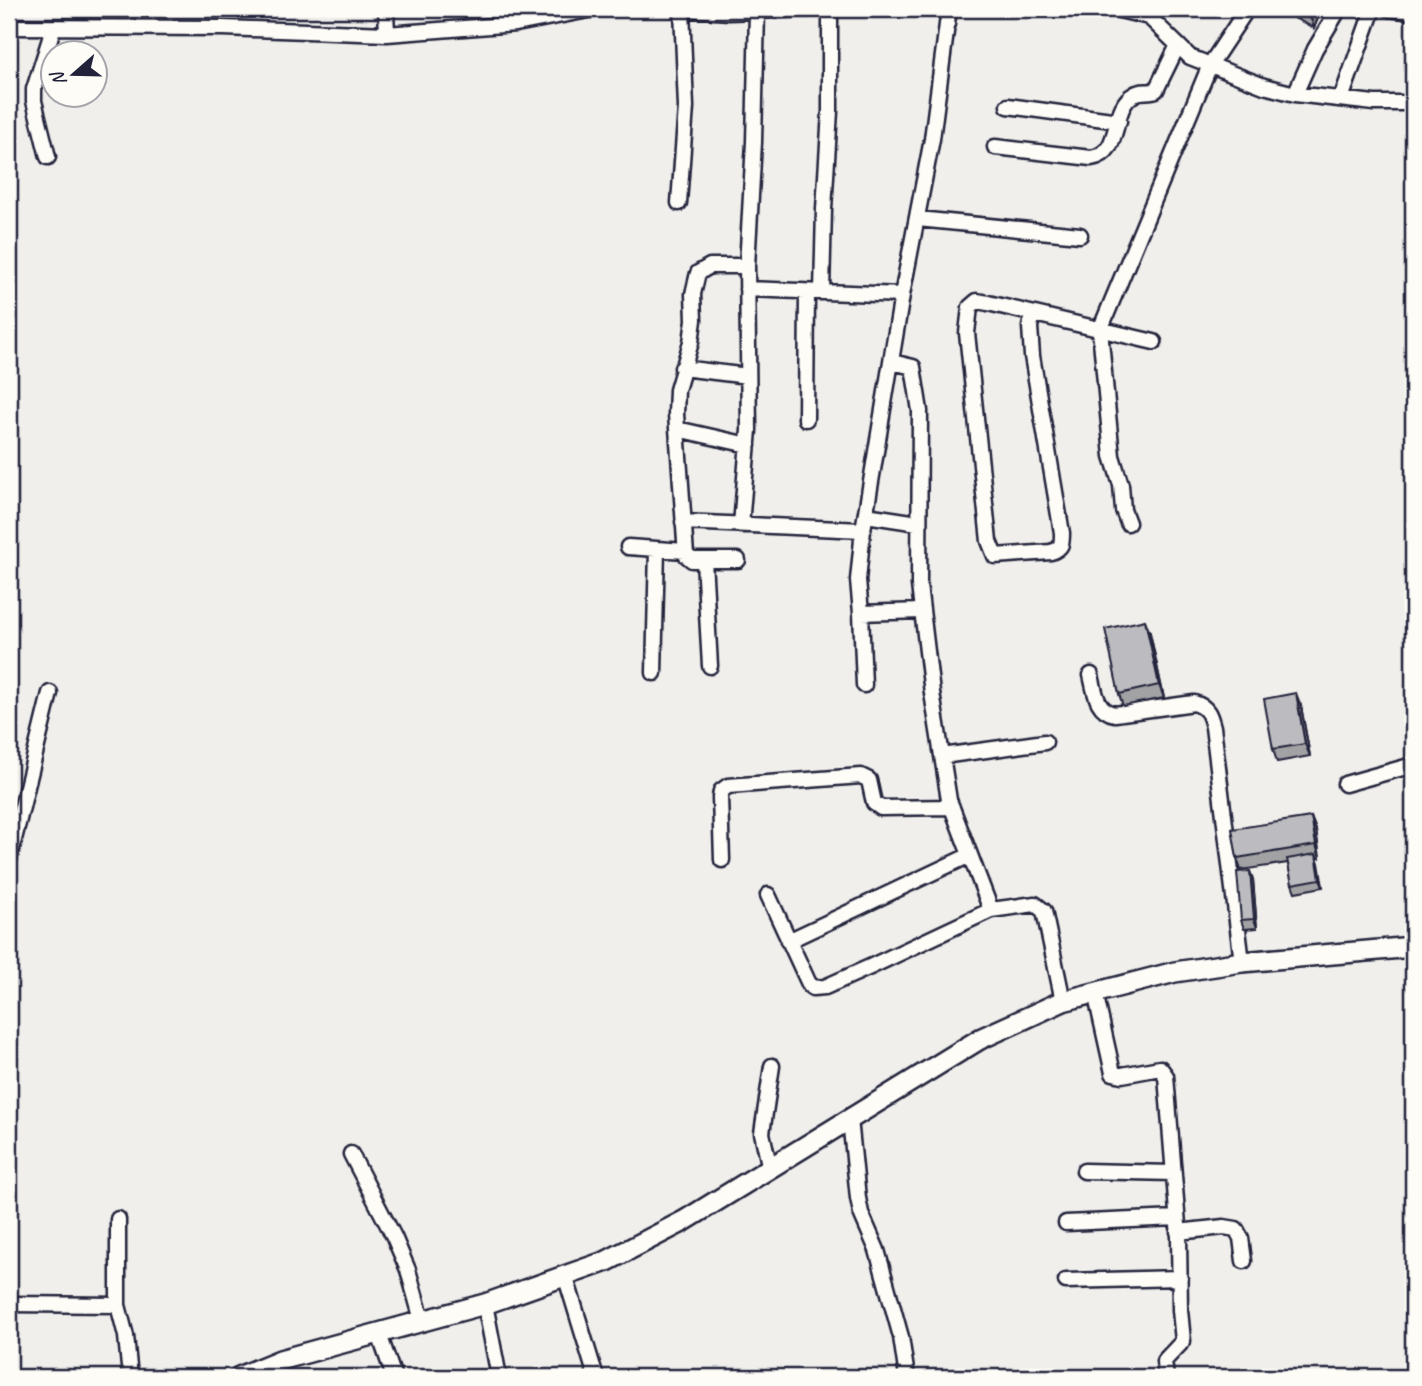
<svg xmlns="http://www.w3.org/2000/svg" width="1422" height="1386" font-family="Caveat,sans-serif">
<style>
.lines{fill:none;stroke-linecap:round;stroke-linejoin:round}
.street-casing{stroke:#22223b;stroke-width:19}
.secondary-casing{stroke:#22223b;stroke-width:24}
.street{stroke:#fdfcf7;stroke-width:14}
.secondary{stroke:#fdfcf7;stroke-width:19}
.wall{fill:#a2a2a5;stroke:#22223b;stroke-width:2}
.shaded-wall{fill:#848486;stroke:#22223b;stroke-width:2}
.building{fill:#bcbcc0;stroke:#22223b;stroke-width:2}
</style>
<rect width="100%" height="100%" fill="#f0efec"/>
<filter id="ink" filterUnits="userSpaceOnUse"><feTurbulence type="fractalNoise" baseFrequency=".0143" numOctaves="2"/><feDisplacementMap in="SourceGraphic" scale="14" xChannelSelector="R" yChannelSelector="G"/><feConvolveMatrix kernelMatrix="1 2 1 2 8 2 1 2 1" color-interpolation-filters="sRGB"/></filter>
<g filter="url(#ink)">
<g class="lines">
<g class="street-casing">
<path id="street" d="M386 9 387 34
M685 9 729 12 809 9
M1115 9 1149 17 1190 57 1264 86 1295 94 1374 103H1413
M1389 9 1413 12
M9 27 223 28 387 34 516 24 594 9
M1295 94 1315 49 1339 9
M1341 99 1373 9
M1008 106 1119 121
M995 147 1091 158C1124 154 1109 107 1135 94 1141 90 1150 93 1156 90L1178 45
M48 157 34 101V89L53 29
M679 203 686 107 682 9
M918 219 1080 235
M747 289 902 295
M822 292 824 209 830 111V9
M1033 314 1030 327 1032 356 1062 533C1062 544 1062 548 1051 552L995 556 989 541 967 333 970 307 977 301 988 303 1154 342
M892 362 913 367 920 411 919 585 932 693 949 800 991 910 1035 904 1044 911 1063 1001
M682 368 748 376
M806 419 807 292
M677 429 748 445
M866 515 918 523
M683 522 863 530
M1128 523 1123 510 1121 485 1112 456 1100 330 1210 65 1247 9
M741 525 749 430 747 266 754 142 757 11
M628 547 685 551
M704 560 710 666
M738 560H692L686 555 676 414 677 390 691 342 694 320 693 294 698 273 710 266H747
M861 613 858 580 863 530 902 295 932 139 949 9
M654 673 657 549
M1091 675C1095 691 1096 711 1115 714L1194 703C1208 707 1210 715 1213 727L1242 962
M864 685 861 613 921 611
M942 756 1045 742
M1345 784 1413 765
M9 860 50 693
M722 860 720 797 721 791 728 786 861 776 869 780 874 803 881 808 952 807
M768 895 810 986 813 988 825 987 870 967 991 910
M788 941 968 856
M1095 992 1113 1073 1122 1075 1160 1068 1166 1076 1179 1237 1180 1310 1183 1341 1164 1361 1166 1377
M850 1119 858 1198 861 1213 877 1250 901 1337 907 1377
M351 1154 394 1237 408 1270 422 1320
M770 1169 762 1133 772 1066
M1084 1171 1173 1173
M118 1219V1305L126 1336 130 1377
M1066 1223 1177 1218
M1178 1232 1224 1227 1236 1229 1241 1238 1244 1261
M565 1275 596 1377
M1066 1281 1180 1278
M9 1304 118 1305
M485 1304 499 1377
M379 1334 394 1377"/>
</g>
<g class="secondary-casing">
<path id="secondary" d="M239 1377 280 1360 485 1304 607 1261 684 1221 980 1039 1063 1001 1175 972 1242 962 1413 947"/>
</g>
<use href="#street" class="street"/>
<use href="#secondary" class="secondary"/>
</g>
<path class="wall" d="M1286 9H1322L1314 28 1288 15Z
M1150 633 1164 698 1123 706 1119 694Z
M1301 706 1310 756 1277 762 1273 749Z
M1311 817 1316 830 1320 858H1317L1323 887 1295 892 1292 884 1288 863 1241 870 1237 858Z
M1253 879 1257 928 1244 929 1241 920Z"/>
<path class="shaded-wall" d="M1316 9H1322L1314 28 1311 19Z
M1145 620 1150 633 1164 698 1159 685Z
M1296 693 1301 706 1310 756 1305 744Z
M1311 817 1316 830 1320 858 1316 845Z
M1316 854 1319 863 1323 887 1320 879Z
M1250 871 1253 879 1257 928 1254 919Z"/>
<path class="building" d="M1289 9H1316L1311 19Z
M1145 620 1159 685 1119 694 1105 629Z
M1296 693 1305 744 1273 749 1264 699Z
M1311 817 1316 845 1237 858 1232 829Z
M1316 854 1320 879 1292 884 1287 859Z
M1250 871 1254 919 1241 920 1237 872Z"/>
</g>
<rect width="1422" height="1386" fill="none" stroke="#fdfcf7" stroke-width="35"/>
<rect x="18" y="18" width="1387" height="1351" fill="none" stroke="#22223b" stroke-width="2.5" filter="url(#ink)"/>
<g transform="translate(74 74) rotate(250)"><circle r="33" fill="#fdfcf7" stroke="#a5a5ac" stroke-width="2"/>
<path d="M0-5L12 26L0 18L-12 26Z" fill="#22223b"/>
<text y="-10" font-size="19" font-weight="bold" text-anchor="middle" fill="#22223b">N</text>
</g>
</svg>
